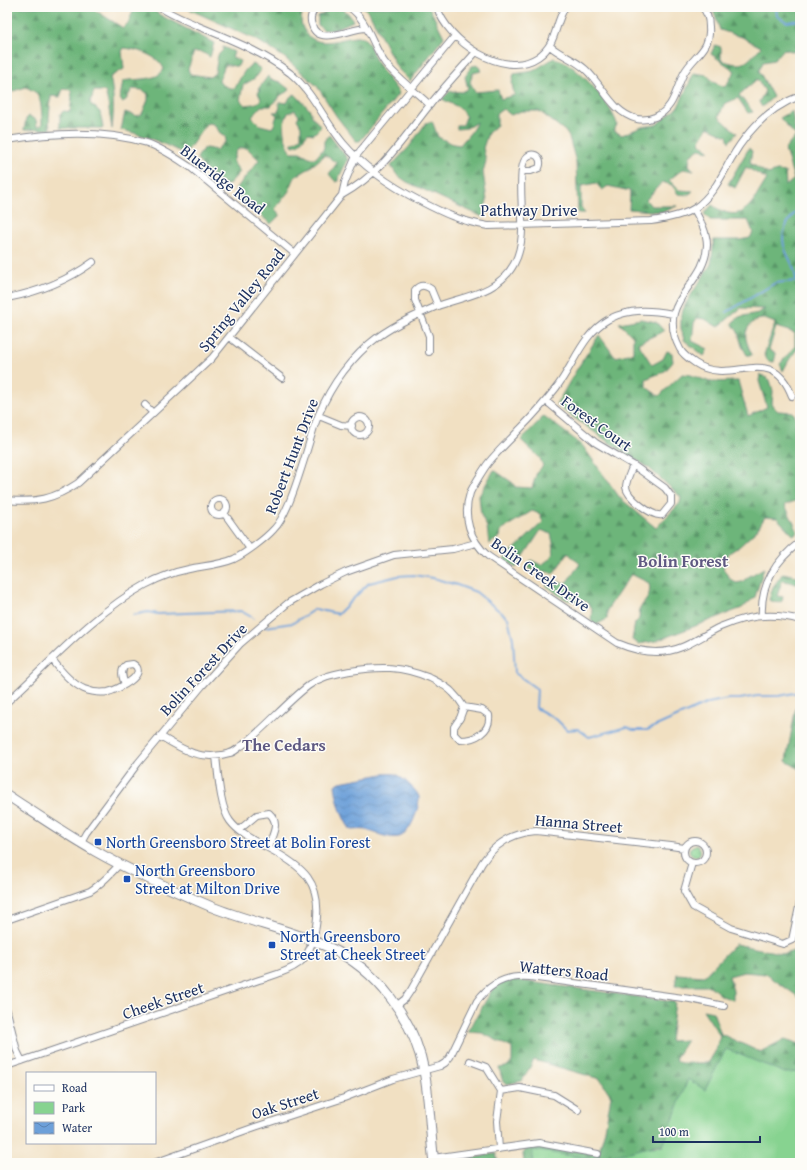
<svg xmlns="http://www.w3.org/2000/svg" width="807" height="1170" font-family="'Gentium Book Plus',serif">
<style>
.grass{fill:url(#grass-dots);stroke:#518177}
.forest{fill:url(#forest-firs);stroke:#44726c}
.park{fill:#87d390;stroke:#518177}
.water{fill:url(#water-waves);stroke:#44689c}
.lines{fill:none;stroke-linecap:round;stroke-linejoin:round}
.stream{stroke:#6da0d9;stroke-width:2}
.minor-casing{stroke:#868890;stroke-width:8}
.secondary-casing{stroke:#868890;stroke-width:11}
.minor{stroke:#fff;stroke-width:6}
.secondary{stroke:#fff;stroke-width:9}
.transit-dot{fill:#1a4fb4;stroke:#fdfcf7;stroke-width:1.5}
.labels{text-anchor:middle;stroke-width:3;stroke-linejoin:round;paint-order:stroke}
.street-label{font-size:16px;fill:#1b2f5e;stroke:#fdfcf7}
.transit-label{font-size:16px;fill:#164399;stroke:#fdfcf7;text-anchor:start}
.neighbourhood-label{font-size:17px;font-weight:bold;fill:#5f5982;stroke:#fdfcf7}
</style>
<defs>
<pattern id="grass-dots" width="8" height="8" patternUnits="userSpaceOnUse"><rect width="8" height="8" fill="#87d390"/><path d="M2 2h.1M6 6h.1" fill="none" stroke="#74b57f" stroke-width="1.8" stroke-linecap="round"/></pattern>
<pattern id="forest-firs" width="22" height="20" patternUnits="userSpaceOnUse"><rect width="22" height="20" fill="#6db57a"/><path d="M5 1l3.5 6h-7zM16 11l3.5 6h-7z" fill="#599467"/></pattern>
<pattern id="water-waves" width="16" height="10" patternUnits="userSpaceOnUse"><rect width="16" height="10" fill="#6da0d9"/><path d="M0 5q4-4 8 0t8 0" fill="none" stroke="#5983b3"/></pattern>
</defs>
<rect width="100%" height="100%" fill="#fdfcf7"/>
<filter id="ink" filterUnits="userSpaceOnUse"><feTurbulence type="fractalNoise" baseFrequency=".025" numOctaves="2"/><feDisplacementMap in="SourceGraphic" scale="8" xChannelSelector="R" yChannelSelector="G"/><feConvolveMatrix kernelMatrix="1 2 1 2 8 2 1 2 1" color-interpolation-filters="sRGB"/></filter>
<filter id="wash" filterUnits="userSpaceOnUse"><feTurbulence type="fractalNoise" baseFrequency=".012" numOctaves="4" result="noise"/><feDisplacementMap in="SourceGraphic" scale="16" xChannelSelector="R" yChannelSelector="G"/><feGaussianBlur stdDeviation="0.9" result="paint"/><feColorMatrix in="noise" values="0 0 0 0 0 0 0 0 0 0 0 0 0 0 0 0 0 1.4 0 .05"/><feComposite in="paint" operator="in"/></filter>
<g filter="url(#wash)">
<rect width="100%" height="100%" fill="#f1e0c2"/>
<path class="grass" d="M689.5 851a5.5 5.5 0 1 1 11 0a5.5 5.5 0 1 1-11 0Z"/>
<path class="forest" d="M7 7H90L123 28 128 23 135 7H149L160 15 214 43 210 57 202 52H194L188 69 190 74 210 77 215 73 218 55 223 50V47L234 52 232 57 240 61 238 66C233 67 230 64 225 65L219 80 220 83C224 86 230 89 235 88 240 79 244 68 253 64L261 69C258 78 250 81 243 85L240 100 245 105C251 104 257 105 261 99L258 93 260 90 259 88 268 76 270 79 280 82 290 90 281 95 271 106H261L252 117 260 125 272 128 274 125 277 115 273 112H278L280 107 279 104V102L287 103 290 97 295 94 310 110 312 116 321 127 314 134 308 133 299 144 294 146 292 145V143L301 138V126L297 119 299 116 295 110 288 113C280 130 284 136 291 152H300L311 158H316L324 148V141L329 135 348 159 339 177V181L336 182 329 174 337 163 325 155 308 169 295 177 289 191 275 209 280 215 271 224 239 198 236 189 259 160 247 148H241L236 151 233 162 240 172 227 186C216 179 203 170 197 158L203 149 206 148 216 150 226 141 225 136 220 133 214 124 207 123 185 154C164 144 144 134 121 130L125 112 137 116 142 114 148 100V94L143 90 132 89 126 100 122 102 120 98 123 81C136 78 157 82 164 69 159 56 137 49 124 48L122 51 124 69 110 77C114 94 114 112 112 129L108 103 105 91H94L90 103 91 104 100 112 103 128H60V114L64 111 70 112 72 98 71 90 63 89 60 97 51 96 49 118 50 129 24 130 26 119 29 116 36 120 37 127 42 125C42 116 42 97 35 92 32 90 28 88 26 87L7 93Z
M184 7H306C301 15 299 22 304 30 319 57 355 28 366 40 371 46 373 56 377 63 383 73 392 83 399 93L360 141H356L337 117 317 86 285 58 257 40Z
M330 7C341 7 349 11 353 21L333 30H324L318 25V16L325 13Z
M363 7H429L444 37 410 81 397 68 370 14Z
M712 7H800V53L784 49 774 60 763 62 759 71 773 97 762 107 759 102 765 91 757 79 739 95 753 112 748 113 738 98 724 104 719 117 737 133 729 142 727 136 708 127 699 142 710 151 699 149 690 156 689 165 694 171 683 169 669 180 679 190 693 191 689 195 678 194 672 185 662 182 646 200 651 206H677L663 212 629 209 630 191 608 186 602 190 596 183 581 186V207L585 213H578L576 162 569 137 565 131 539 111H521L511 115 503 109 497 113V125L488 133 483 148 486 161 483 172 487 201 484 210 485 218 407 182 397 175 391 166 409 147 426 123 432 121 438 137 453 144 460 145 471 132 477 122 467 128 457 129V125H463L466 117 460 108 442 99 450 91 462 92 468 89 465 77 472 66 478 65 481 71 473 73 470 82 475 92 498 90 501 99 515 95C512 88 511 82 514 74L533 71 554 58C557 59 562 60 565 62 583 73 611 104 617 124L614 131 622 135 642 127 656 125 678 107 694 73 707 75 713 82 725 87 735 71 711 54 715 45 721 47V60C745 68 745 64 761 47L742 37 720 30Z
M792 111 795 130 800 135V345L789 360 783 371 780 364 795 346V333L776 327 769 350 776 354 774 362 768 361 764 355 775 323C772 322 768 320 765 319 754 318 744 328 746 339 747 344 750 350 752 355H747L742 346 738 332 732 323 739 317 758 313 765 309 741 308 718 327 705 319 697 318 694 323 692 341 708 349 704 356 684 340 681 328V315L686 303 711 264 714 240H739L750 238 753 232 748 220H710L704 214 712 205C743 227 752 203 767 179L746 167 735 188 728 184 749 148 752 151 750 163 768 174 777 171 785 172 786 186 794 179 785 149 796 136 780 118Z
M641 319 656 322 664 331 638 343 652 365 663 359 667 351 672 353 673 362 665 371 646 379V387L659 396 682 374 691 375 710 382 738 381 748 416 767 407 759 381 760 374 770 380 773 391 772 405 778 411 793 412 800 427V499L785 505 798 532 793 535 777 518 765 517 757 530 740 546 729 553 723 568 729 578 736 583 742 582 748 577 764 568 755 597 742 608 656 641 639 644 632 640 635 623 639 619 640 607C648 599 651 594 649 583L631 574 607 610V619L596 625 591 621 592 608 586 601C564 603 562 597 546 585L553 581 566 583 580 564 568 553 553 574C542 568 537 574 527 567L531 560 541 565C556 556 555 550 551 534L541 530 516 568 504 559 543 522 540 514 532 511 501 530 500 537 489 544 487 527 481 515 479 496 494 470 513 483 515 487 532 488 537 472 543 466 540 458 521 440 544 416 582 445 620 498 656 528 680 503 681 497 649 468 607 441 556 405 577 369 599 335 615 357 633 353V337L619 323Z
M783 573 800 577V585L782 580 777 596 783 597 782 601 778 603 769 600 773 587Z
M800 685V769L786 761Z
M800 935V998L766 974 744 972 729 976 733 991V1000L722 996 710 986H675L677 974 704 976 735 944 785 954 796 950Z
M508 979 675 1002 670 1041 687 1040 675 1059 680 1063H708L715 1052 720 1036 703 1010 713 1012 721 1034 760 1052 785 1039 800 1044V1163L673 1145H654L646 1149 601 1161 524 1163 523 1154 527 1148 540 1146 598 1154 605 1130 611 1096 600 1079 534 1060 522 1081 507 1084 503 1082 499 1068 506 1067 512 1062V1048L482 1033 468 1032 493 988Z
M496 1153 498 1163H495L494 1161 462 1163 461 1161Z"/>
<path class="park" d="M726 1049 785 1073 800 1072V1163H534L532 1150 598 1160 649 1147 663 1146 688 1079 705 1090Z"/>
<path class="water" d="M383 774C387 774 392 773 395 774 401 776 418 791 419 797 420 807 410 835 399 837 387 839 377 833 366 830 361 829 356 830 351 830 341 817 337 800 335 785L340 782Z"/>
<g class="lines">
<path class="stream" d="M776 7 777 16 787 22 800 20
M800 208C788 219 779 233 785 249 787 255 791 261 793 267 796 275 796 283 800 291
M727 312 754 296 775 283 796 281
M133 615 148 612 158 614 241 611 253 618
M265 627 293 623 315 609 338 614 369 583 398 576 413 575 433 578 457 585 476 592 508 618 513 639 515 673 537 689 536 708 556 719 567 730 578 729 589 737 627 727 633 730H647L708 703 728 699H740L757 696H779L800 692"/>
</g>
</g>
<g filter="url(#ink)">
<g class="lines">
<g class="minor-casing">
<path id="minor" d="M160 7C171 15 185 20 198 26 229 39 263 52 290 73 313 92 324 120 343 143 365 169 391 186 420 201 445 214 460 221 488 226L651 221C665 219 682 216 695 208 713 195 721 177 731 159 747 131 770 107 800 96
M316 7C312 12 309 18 312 25 318 47 351 28 366 28
M349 7C368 20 372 45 385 63 398 79 415 91 430 105
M437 7C447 41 504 80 538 57 557 44 554 26 565 7
M550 46C560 55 574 59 585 69 603 85 611 112 637 119 642 120 650 119 655 117 675 108 675 90 684 73 694 55 711 50 709 27 709 19 707 12 702 7
M7 140C50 133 104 130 147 143 162 148 176 158 190 167L295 254
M342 195 345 182 356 156 455 36
M694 209C700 220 707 232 707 245 706 286 654 300 680 349 683 355 689 359 695 363 732 388 771 341 792 396
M7 298C39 292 67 281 93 262
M673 314C651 310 630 308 609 319 582 334 574 365 556 388 545 402 533 416 520 429 510 440 499 450 489 462 485 467 482 472 479 477 476 482 472 488 470 493 462 517 470 540 488 556L617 643C638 652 660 656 682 647 695 642 707 633 720 627 745 616 773 612 800 620
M229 337 282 378
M429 352V336L415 300V290C420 284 425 285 431 289L438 306
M546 401 596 443 633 465 665 488 671 496V504L662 515C652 517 627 497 626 487 626 480 631 471 633 465
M145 405 153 413
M319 416 341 425 352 426
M351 426a9 9 0 1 1 18 0a9 9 0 1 1-18 0Z
M211 507a8 8 0 1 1 16 0a8 8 0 1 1-16 0Z
M7 500C36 503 54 499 78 483L212 358 342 195C383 172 401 141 429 106 444 87 460 70 476 52
M224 513 250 549
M762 616C760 585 776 560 800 542
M52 659C60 670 71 683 84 689 91 692 101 693 108 692 117 690 150 674 133 664L126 665C120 670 122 677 125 684
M7 702C50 663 94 613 145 585 158 578 174 572 189 569 203 566 220 565 234 559 246 553 265 539 274 529 281 522 285 512 289 503 299 479 306 453 314 427 325 395 344 366 369 344 389 327 412 317 435 307 463 296 498 294 514 264 529 237 518 198 522 169 525 146 545 154 539 168L531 171H522
M160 736C183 750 202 762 230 753 235 752 239 747 243 745 266 727 285 704 308 686 321 676 335 674 350 671 381 666 401 666 430 678 438 682 447 686 453 693 457 697 461 702 464 707L482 710 489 715C491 732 475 740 460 740L454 734V727L460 718 464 707
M239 830 257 815 269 813C281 824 272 834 268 848
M684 852a11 11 0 1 1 22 0a11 11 0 1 1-22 0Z
M81 842 86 833 138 763 202 686 240 644 288 603 321 584 346 572 394 555 453 549 476 543
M692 863 684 891 693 907 731 928 783 944 792 940 800 902
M7 920 90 891C102 884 110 874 120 864
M396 1006 405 999 411 990 482 863C495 843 513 833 536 831L671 846 684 848
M7 1011 17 1051 22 1061
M470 1061 486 1067 501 1091
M7 1066 259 980C271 976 288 972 298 964 309 956 314 938 316 926 323 882 303 866 266 847 253 840 239 833 230 821 220 808 218 773 216 756
M499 1149 497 1121 501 1091 520 1088 554 1095 578 1110
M433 1158 539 1143 598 1154
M154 1163 255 1127 344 1098 393 1079 440 1066 445 1063 450 1057 477 1001C490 983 507 975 530 977L690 999 724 1006"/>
</g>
<g class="secondary-casing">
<path id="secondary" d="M7 795C36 814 65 834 95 851 132 872 172 890 212 907 250 922 291 930 328 947 377 969 414 1019 424 1071 430 1101 430 1133 434 1163"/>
</g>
<use href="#minor" class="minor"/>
<use href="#secondary" class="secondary"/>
</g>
</g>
<g class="transit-dot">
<rect x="94" y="838" width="8" height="8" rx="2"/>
<rect x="123" y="875" width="8" height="8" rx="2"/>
<rect x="268" y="941" width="8" height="8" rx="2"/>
</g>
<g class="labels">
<g class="street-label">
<text transform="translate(223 179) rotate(38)" y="6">Blueridge Road</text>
<text x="529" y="216">Pathway Drive</text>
<text transform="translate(241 300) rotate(-51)" y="6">Spring Valley Road</text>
<text transform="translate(597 423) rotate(36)" y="6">Forest Court</text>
<text transform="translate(291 456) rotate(-69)" y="6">Robert Hunt Drive</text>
<text transform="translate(541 574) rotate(35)" y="6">Bolin Creek Drive</text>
<text transform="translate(203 669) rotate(-47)" y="6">Bolin Forest Drive</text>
<text transform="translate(579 823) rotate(5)" y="6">Hanna Street</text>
<text transform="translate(564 970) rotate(6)" y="6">Watters Road</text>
<text transform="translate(163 1000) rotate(-19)" y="6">Cheek Street</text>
<text transform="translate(285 1103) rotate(-18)" y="6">Oak Street</text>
</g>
<g class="transit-label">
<text x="106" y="848">North Greensboro Street at Bolin Forest</text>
<text x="135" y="876">North Greensboro<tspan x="135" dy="18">Street at Milton Drive</tspan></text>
<text x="280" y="942">North Greensboro<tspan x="280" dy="18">Street at Cheek Street</tspan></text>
</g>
<g class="neighbourhood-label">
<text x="683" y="567">Bolin Forest</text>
<text x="284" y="751">The Cedars</text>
</g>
</g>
<rect width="807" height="1170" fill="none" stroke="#fdfcf7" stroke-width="24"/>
<rect x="26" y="1072" width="130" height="72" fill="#fdfcf7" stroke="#a3aaba"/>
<rect x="34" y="1085" width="20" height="6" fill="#ffffff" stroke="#a3aaba"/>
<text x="62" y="1092" font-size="12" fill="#1b2f5e">Road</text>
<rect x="34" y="1102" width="20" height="12" fill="#87d390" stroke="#a3aaba"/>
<text x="62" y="1112" font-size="12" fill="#1b2f5e">Park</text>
<rect x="34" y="1122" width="20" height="12" fill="url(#water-waves)" stroke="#a3aaba"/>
<text x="62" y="1132" font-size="12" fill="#1b2f5e">Water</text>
<path d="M653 1136v6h107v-6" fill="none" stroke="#1b2f5e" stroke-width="2"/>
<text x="659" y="1136" font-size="12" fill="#1b2f5e" stroke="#fdfcf7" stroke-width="3" paint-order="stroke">100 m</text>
</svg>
